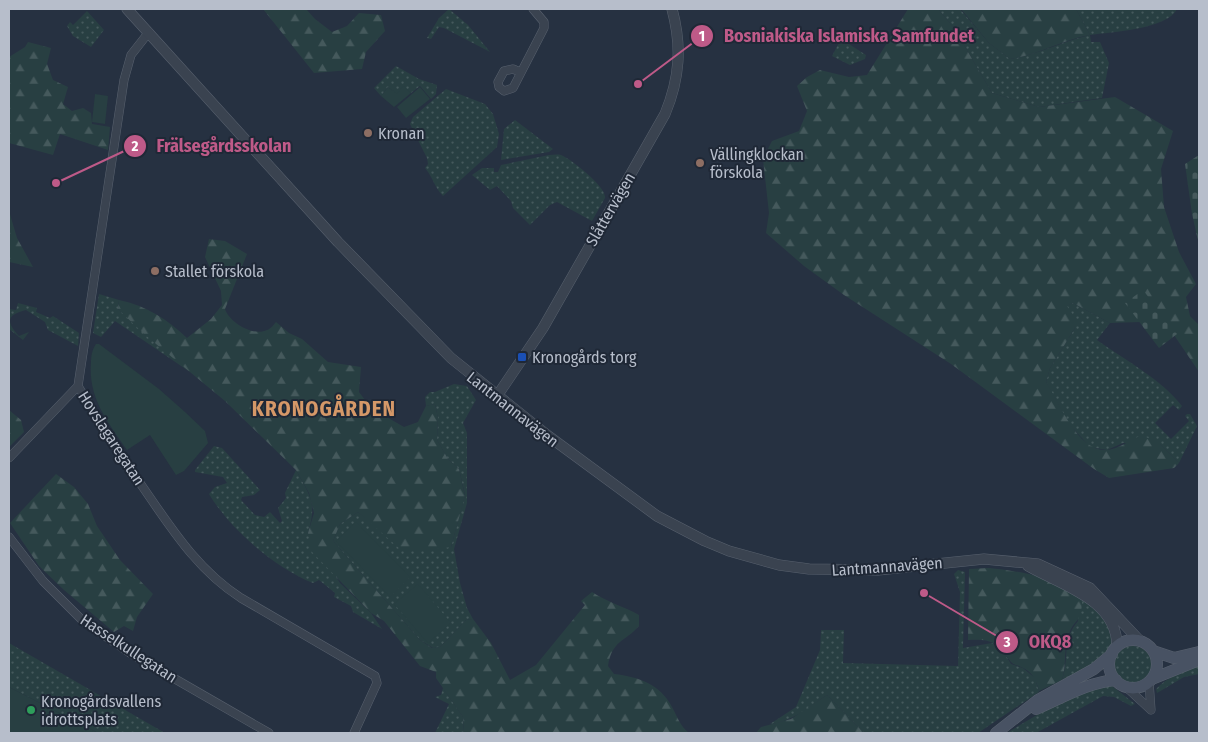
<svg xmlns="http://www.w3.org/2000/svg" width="1208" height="742" font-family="'Fira Sans Condensed',sans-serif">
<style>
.grass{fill:url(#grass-dots)}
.forest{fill:url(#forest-firs)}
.cemetery{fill:url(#cemetery-stones)}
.park{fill:#283f42}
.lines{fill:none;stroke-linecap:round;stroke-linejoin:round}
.minor-casing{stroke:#58616e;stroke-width:9}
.tertiary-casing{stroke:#58616e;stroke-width:11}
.secondary-casing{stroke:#58616e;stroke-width:12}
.minor{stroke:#3a4350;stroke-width:8}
.tertiary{stroke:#3a4350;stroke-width:10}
.secondary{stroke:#485263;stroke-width:11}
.education-dot{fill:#8d6e63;stroke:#1f2836;stroke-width:2}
.transit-dot{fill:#1a4fb4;stroke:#1f2836;stroke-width:2}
.leisure-dot{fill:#2e9e5b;stroke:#1f2836;stroke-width:2}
.labels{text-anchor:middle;stroke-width:4;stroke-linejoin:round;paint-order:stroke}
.poi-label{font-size:16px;fill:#b7becb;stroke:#1f2836;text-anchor:start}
.street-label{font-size:16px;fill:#b7becb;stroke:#1f2836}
.district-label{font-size:21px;font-weight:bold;letter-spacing:1px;fill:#d59868;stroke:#1f2836}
.leader{fill:none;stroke:#be5a88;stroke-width:2}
.callout-dot{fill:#be5a88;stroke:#1f2836;stroke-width:2}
.mark-label{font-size:15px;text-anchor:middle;font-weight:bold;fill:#fff}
.callout-label{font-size:18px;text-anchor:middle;font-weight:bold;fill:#be5a88;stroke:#1f2836;stroke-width:4;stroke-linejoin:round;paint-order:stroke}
</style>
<defs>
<pattern id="grass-dots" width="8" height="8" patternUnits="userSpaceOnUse" patternTransform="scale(1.25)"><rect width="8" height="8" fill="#283f42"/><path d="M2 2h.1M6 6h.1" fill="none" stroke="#45595c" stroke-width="1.8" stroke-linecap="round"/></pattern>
<pattern id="forest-firs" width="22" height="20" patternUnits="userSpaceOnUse" patternTransform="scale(1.25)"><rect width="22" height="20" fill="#283f42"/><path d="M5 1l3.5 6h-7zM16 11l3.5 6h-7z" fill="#45595c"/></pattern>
<pattern id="cemetery-stones" width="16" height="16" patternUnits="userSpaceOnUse" patternTransform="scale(1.25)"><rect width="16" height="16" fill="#283f42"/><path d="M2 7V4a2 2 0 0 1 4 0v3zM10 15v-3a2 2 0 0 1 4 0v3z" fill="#45595c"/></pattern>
</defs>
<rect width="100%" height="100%" fill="#263141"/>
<path class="grass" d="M449 9 468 25 490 52 444 28 439 27 431 39 427 38 439 18Z
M938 9H960L989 43 1010 59C1038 55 1062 41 1090 35L1076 9H1177C1168 29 1111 32 1090 35L1091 42H1100L1109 63 1102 98 1039 107 992 93 954 28Z
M87 11 104 30 91 47 73 36 67 26 70 22 73 25Z
M841 39 866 55 865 59 850 65 832 56Z
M396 66 419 79 437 85 436 94 431 99 420 86 411 93 403 87 397 95 388 87 381 96 374 88Z
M446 89 485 104 493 114 499 134 497 147 443 196C434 187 433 177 425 168L428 164 427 158 410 124 413 117Z
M515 120 553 149 549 152 501 160 504 129Z
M549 155C553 155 557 154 561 155 571 159 607 187 605 198L592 221 557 202 550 205 530 225 513 208 511 201 497 186 490 190 472 175 482 168H494V172H498L501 165Z
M99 294 119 300 118 309 190 372 115 321 101 337 93 333Z
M18 303 37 308 36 312 50 318 53 316 79 333 78 346 48 330 45 322 26 310C6 315 6 322 19 336L29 332 23 340 9 329V309L16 310Z
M1073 303 1110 323 1097 340C1125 360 1161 379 1182 406L1179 410 1173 405 1155 423 1171 439 1189 421 1185 416 1187 414H1190L1197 426 1179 463 1160 444 1123 443 1107 450 1090 447 1069 424 1046 382 1050 368 1075 328 1066 306Z
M454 384 467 386 476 400 463 423 467 433V503L454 549 460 583 467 608 473 619 466 620 440 647 433 648 420 640 333 541 340 524 358 512 377 527 451 547 465 495 459 469 448 459 437 440 438 418 435 404 426 406 425 397 430 392H435Z
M214 446 222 448 260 490 254 495 242 497 241 500 255 515 264 517 270 512 280 523 282 521 278 508 286 498 285 493 296 470C311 497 317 503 308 533L340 583 371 613 382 629 353 612 351 606 334 597 335 593 319 580 313 583C275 568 230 529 209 494L215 487 227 483 223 477 195 472V470Z
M958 570 965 572 963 648 992 643 1003 651 1011 664 1023 668 1035 678 1039 692 978 733H864L827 695C809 707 792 722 770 724L796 707 820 650 821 630H844L843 663 958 666 960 592 954 574Z
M1076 594C1091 604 1126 630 1108 651 1096 664 1078 672 1062 680 1070 657 1061 641 1078 621Z
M9 643 165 733H98L9 687Z
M1114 665a19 19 0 1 1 38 0a19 19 0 1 1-38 0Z
M1199 665V674L1184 677 1157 693 1156 689C1167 677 1184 671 1199 665Z
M1112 686 1135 704 1131 706 1114 697 1103 696 1036 733H1007C1033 717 1082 686 1112 686Z
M443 688 463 717 464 733H435L449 704 435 697 441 695Z"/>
<path class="forest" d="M263 9H306L315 19 332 32 347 26 359 13 381 15 385 31 366 52 362 69 314 73Z
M908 9H938L954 28 992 93 1039 107 1115 97 1173 131 1161 169 1164 207 1179 252 1196 284 1186 297 1190 316 1199 325V372L1174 335 1140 322 1110 323 1073 303 1067 306 1073 315 1075 328 1050 368 1046 382C1060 403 1077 451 1106 450 1117 450 1132 439 1142 435L1160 444 1179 463 1174 468 1109 478 1094 469 951 364 844 295 804 266 766 233 769 213 763 159 772 141 799 131 807 111 797 86 807 77 820 70 849 77 867 75Z
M961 9H1076L1090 35C1062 40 1038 55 1010 59L989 43Z
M28 42 51 48 47 64 53 80 68 87 63 104 72 111 83 108 91 113 92 124 110 127 108 150 60 134 53 155 9 143V57L25 47Z
M9 211 17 238 33 267 9 262Z
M209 239 225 241 247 254 225 309C229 322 253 337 267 330 271 329 274 324 276 322L289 333 302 339 328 362 361 367 359 392 371 408 404 427 418 422 426 406 435 404 438 418 437 440 448 459 459 469 465 496 451 547 423 551 400 549 358 512 340 524 333 541 420 640 432 648 440 647 466 620 473 619 491 643 510 680 536 665 585 605 581 601 592 592C607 602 623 606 639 615V626C625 642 612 640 608 666L614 674C639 677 660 684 672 707 678 718 680 726 689 733H464L463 717 436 678V672L420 666 384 621 371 613 312 552 308 533 314 513 309 493 296 470 225 401 144 334 118 309 119 300C147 306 167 319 187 338L211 319 222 305 221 291 205 257Z
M9 410 21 420 24 432 9 447Z
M56 474 74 487 88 504 97 526 120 560 153 594 137 617 133 631 124 626 114 632 64 590 39 566 10 523Z
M989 568C1018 571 1063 577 1082 602 1081 624 1074 619 1069 634 1063 648 1067 665 1062 680L1039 691C1036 680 1033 672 1021 667 1018 665 1013 665 1011 662 995 643 995 639 968 640L969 569Z
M827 695 864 733H756L761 727 791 719Z"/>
<path class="cemetery" d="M1199 155V245L1192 214 1185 164Z
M1143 290 1177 334 1159 348 1125 303Z"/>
<path class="park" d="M403 86 411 93 394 107 381 96 388 87 397 94Z
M420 87 430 99 406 118 397 107Z
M95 94 108 96 105 124 92 122Z
M96 344H99L159 389 185 412 205 431 208 443 184 471 176 475 150 435 127 450C108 422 88 398 91 363 91 356 92 350 96 344Z
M356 522 410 577 390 597 336 541Z
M418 584 451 623 428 643 394 604Z
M9 687 98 733H9Z"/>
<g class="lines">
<g class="minor-casing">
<path id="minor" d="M149 32 131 55 124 80 78 386C101 425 125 462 151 499 177 537 202 573 241 598L375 676 377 683 354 733
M520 72 513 69 504 71 498 82 499 87 504 91 513 88 544 28V22L533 9
M9 458 78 386
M9 537 43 581 83 621 130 653 269 733
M1149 681 1151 710
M1125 686 1151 710"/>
</g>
<g class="tertiary-casing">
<path id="tertiary" d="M127 9 338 242 451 358 547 435 657 516 705 541 729 551 779 565 809 569 878 570 984 559 1038 564 1090 588 1140 641
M497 396 543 328 665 114C680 78 682 46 672 9
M1028 566C1061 585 1118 600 1117 647"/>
</g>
<g class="secondary-casing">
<path id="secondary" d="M1109 664a24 24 0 1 1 48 0a24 24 0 1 1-48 0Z
M1153 651 1174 658 1199 652
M1152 679 1199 660
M1036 709C1062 698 1088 682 1116 680
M996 733 1038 700 1094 669 1112 654"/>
</g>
<use href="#minor" class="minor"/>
<use href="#tertiary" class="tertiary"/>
<use href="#secondary" class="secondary"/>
</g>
<g class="education-dot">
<circle cx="368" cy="133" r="5"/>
<circle cx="700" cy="163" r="5"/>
<circle cx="155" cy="271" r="5"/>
</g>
<rect class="transit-dot" x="517" y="352" width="10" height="10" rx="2.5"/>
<circle class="leisure-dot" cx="31" cy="710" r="5"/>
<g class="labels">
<g class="poi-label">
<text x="378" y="139">Kronan</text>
<text x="710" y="160">Vällingklockan<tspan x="710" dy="18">förskola</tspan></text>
<text x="165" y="277">Stallet förskola</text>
<text x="532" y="363">Kronogårds torg</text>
<text x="41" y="707">Kronogårdsvallens<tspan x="41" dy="18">idrottsplats</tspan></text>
</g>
<g class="street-label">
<text transform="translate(610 209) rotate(-60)" y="6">Slåttervägen</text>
<text transform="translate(513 409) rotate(38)" y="6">Lantmannavägen</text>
<text transform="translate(112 438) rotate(57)" y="6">Hovslagaregatan</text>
<text transform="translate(887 566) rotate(-4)" y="6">Lantmannavägen</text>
<text transform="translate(129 648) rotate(33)" y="6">Hasselkullegatan</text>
</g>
<g class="district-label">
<text x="324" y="416">KRONOGÅRDEN</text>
</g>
</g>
<path class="leader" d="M638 84L702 36M56 183L135 146M924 593L1007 642"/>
<g class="callout-dot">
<circle cx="638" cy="84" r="5"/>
<circle cx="56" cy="183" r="5"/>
<circle cx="924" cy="593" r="5"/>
<circle cx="702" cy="36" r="12"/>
<circle cx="135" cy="146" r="12"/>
<circle cx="1007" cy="642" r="12"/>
</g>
<g class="mark-label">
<text x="702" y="41">1</text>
<text x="135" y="151">2</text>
<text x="1007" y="647">3</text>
</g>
<g class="callout-label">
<text x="849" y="42">Bosniakiska Islamiska Samfundet</text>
<text x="224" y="152">Frälsegårdsskolan</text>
<text x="1050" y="648">OKQ8</text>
</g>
<rect width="1208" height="742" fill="none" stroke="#b7becb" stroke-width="20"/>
</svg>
